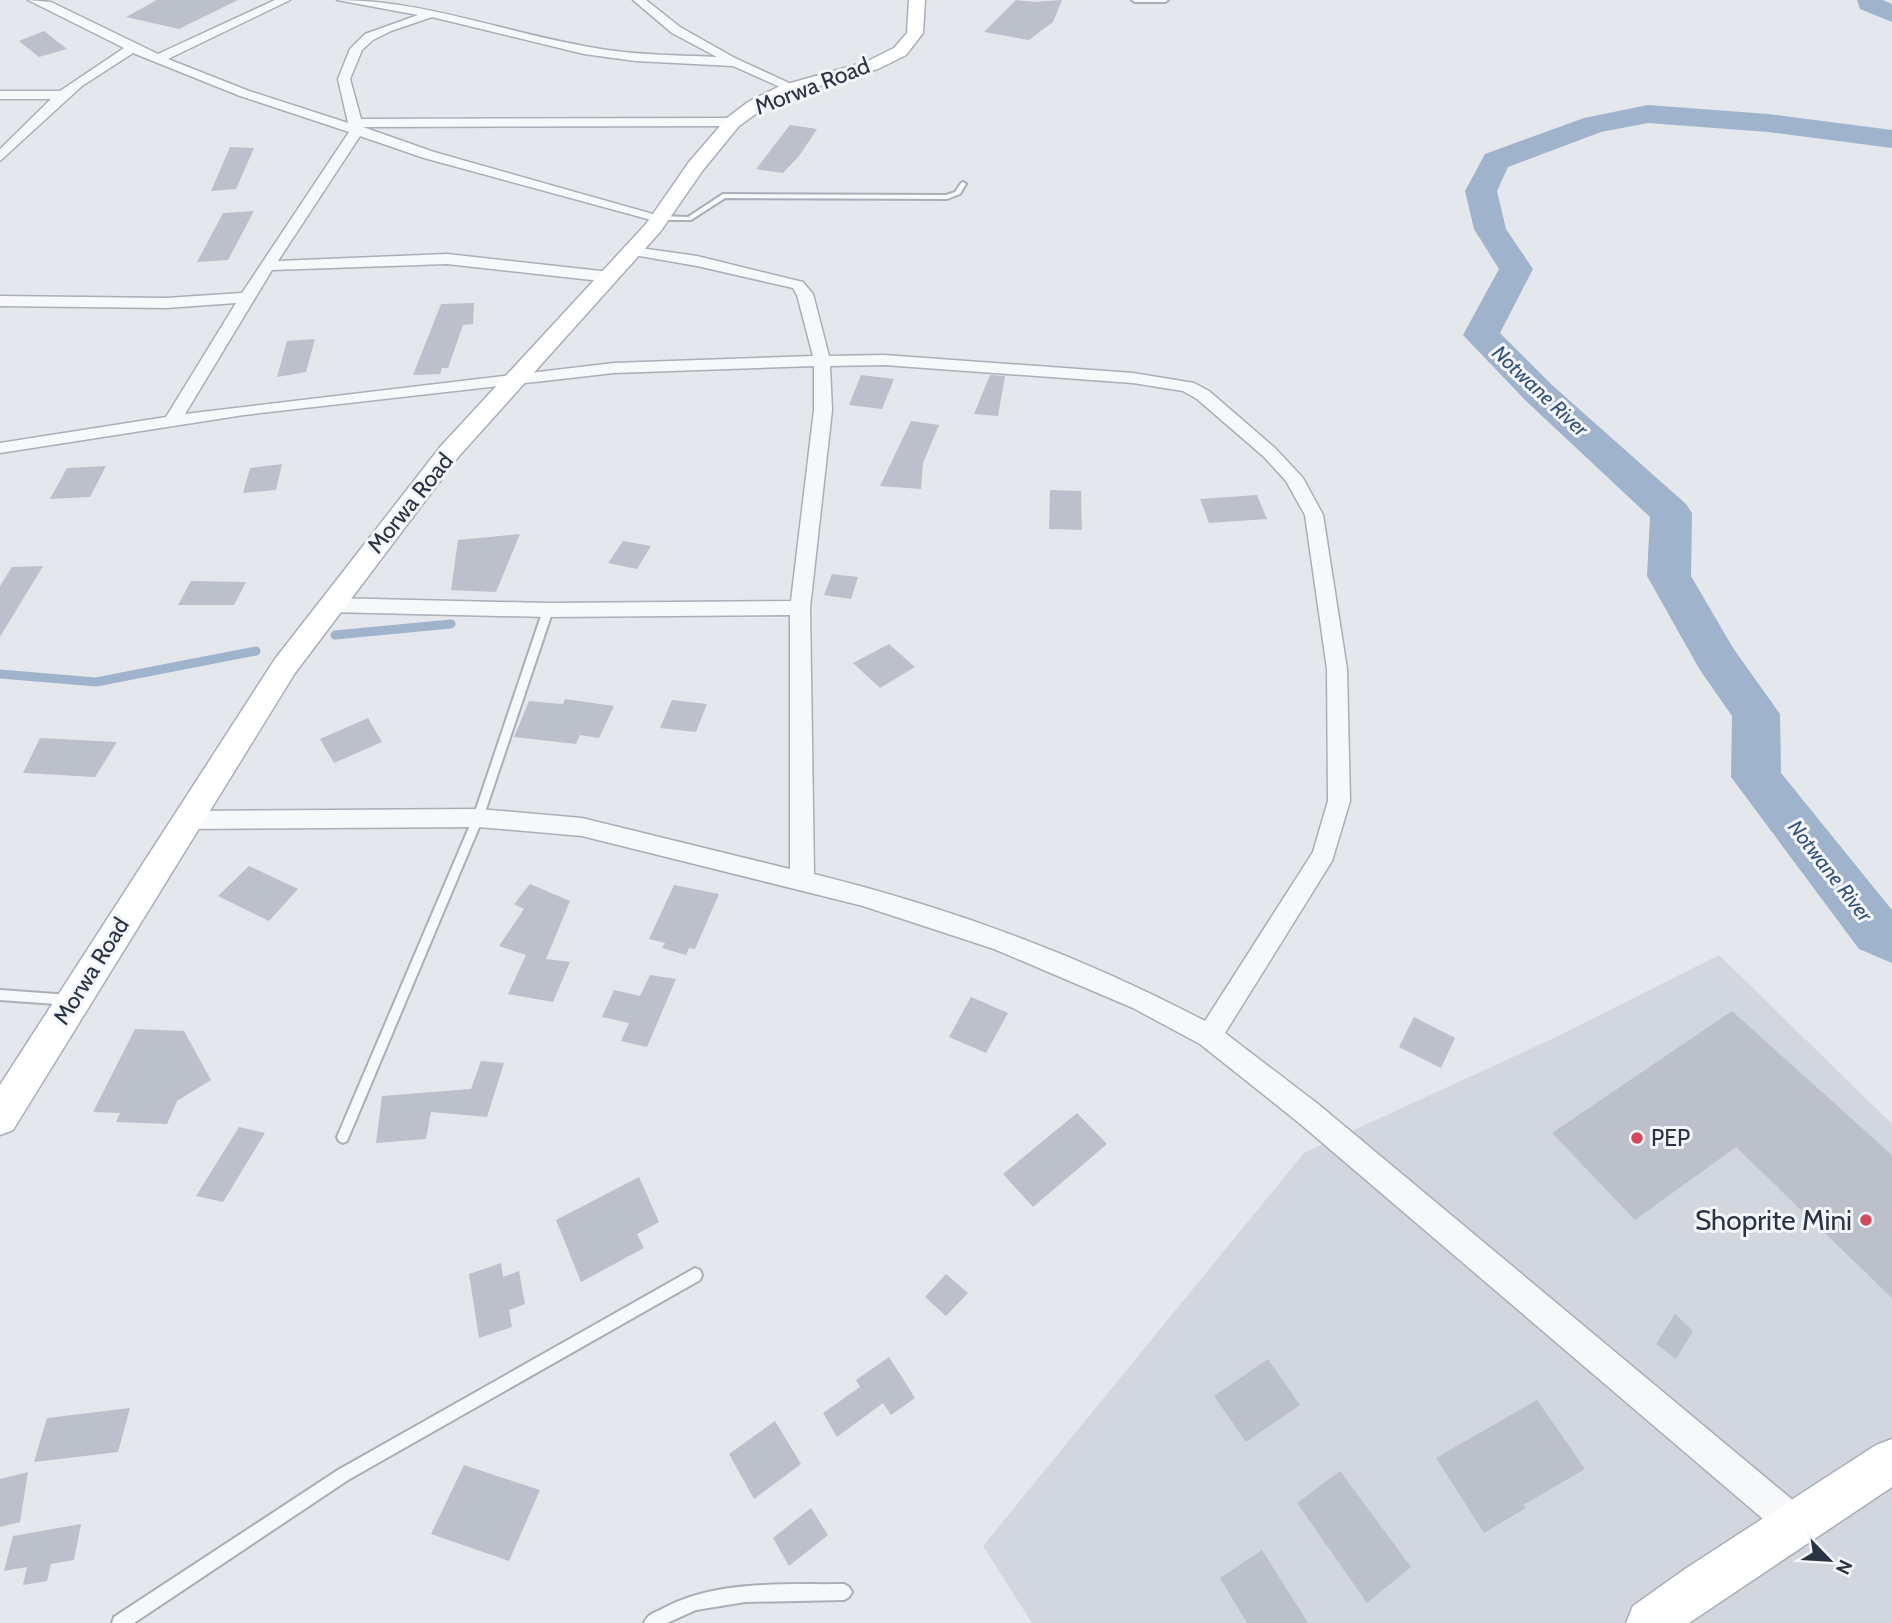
<svg xmlns="http://www.w3.org/2000/svg" width="1892" height="1623" font-family="Cabin,sans-serif">
<style>
.built{fill:#d2d6de}
.lines{fill:none;stroke-linecap:round;stroke-linejoin:round}
.stream{stroke:#9fb4cc;stroke-width:9}
.river{fill:#9fb4cc;fill-rule:evenodd}
.building{fill:#bbc0ca}
.lane-casing{stroke:#a9aeb7;stroke-width:4}
.street-casing{stroke:#a9aeb7;stroke-width:3}
.secondary-casing{stroke:#a9aeb7;stroke-width:3}
.lane{fill:#f7f8fa;fill-rule:evenodd}
.street{fill:#f7f8fa;fill-rule:evenodd}
.secondary{fill:#fff;fill-rule:evenodd}
.poi-dot{fill:#d1495b;stroke:#f4f6f9;stroke-width:2.5}
.labels{text-anchor:middle;stroke-width:6;stroke-linejoin:round;paint-order:stroke}
.far-water-label{font-size:21px;font-style:italic;fill:#34527a;stroke:#f4f6f9}
.street-label{font-size:23px;fill:#2b3445;stroke:#f4f6f9}
.poi-label{font-size:23px;fill:#2b3445;stroke:#f4f6f9;text-anchor:start}
.near-poi-label{font-size:28px;fill:#2b3445;stroke:#f4f6f9;text-anchor:end}
</style>
<rect width="100%" height="100%" fill="#e4e7ec"/>
<path class="built" d="M1719 955 1892 1124V1623H1032L983 1546 1304 1153 1554 1038Z"/>
<g class="lines">
<path class="stream" d="M335 635 451 624
M0 674 96 682 256 651"/>
<path class="river" d="M1857 0H1883L1892 4V22L1860 9Z
M1648 105 1768 114 1892 130V148L1768 132 1648 123 1601 132 1508 167 1497 191 1506 229 1533 269 1500 333 1552 385 1686 504 1692 513 1691 576 1733 648 1780 714 1781 773 1892 910V963L1859 949 1731 777 1732 716 1700 670 1647 576 1650 517 1526 401 1463 335 1499 269 1474 229 1465 191 1485 154 1584 118Z"/>
</g>
<path class="building" d="M157 0H238L179 29 126 17Z
M1016 0 1034 2 1062 0 1053 22 1029 40 984 32Z
M44 31 67 49 39 57 19 41Z
M790 125 817 129 799 156 783 173 756 169Z
M230 147 254 148 236 189 211 191Z
M254 211 228 260 197 262 223 213Z
M474 303 473 324 463 325 448 368H442L440 374 413 375 441 304Z
M315 339 306 372 277 377 287 341Z
M861 375 894 379 882 409 849 405Z
M990 375 1005 376 998 416 974 414Z
M911 421 939 425 923 463 921 489 880 486Z
M282 464 276 490 243 493 250 468Z
M106 466 90 497 50 499 67 468Z
M1050 490 1081 491 1082 530 1049 529Z
M1257 495 1267 519 1209 523 1200 499Z
M520 534 496 592 451 590 458 540Z
M623 541 651 546 637 569 608 563Z
M43 566 0 637V586L12 567Z
M832 574 858 577 851 599 824 595Z
M191 581 246 582 234 605H178Z
M889 644 915 667 880 688 853 663Z
M565 699 614 706 599 738 580 735 576 744 514 737 529 701 563 704Z
M672 700 707 704 696 732 660 728Z
M368 718 382 742 334 763 320 739Z
M40 738 117 742 95 777 23 773Z
M249 866 298 889 269 921 218 896Z
M530 884 570 901 546 959 570 962 553 1002 508 994 526 955 529 956 499 946 524 909 514 904Z
M674 885 719 894 695 949 689 948 686 955 662 948 665 943 649 939Z
M650 975 676 979 647 1047 621 1041 629 1023 602 1017 614 990 640 996Z
M971 997 1008 1013 986 1053 949 1037Z
M1732 1011 1892 1155V1298L1736 1147 1635 1220 1552 1133Z
M1414 1017 1455 1038 1441 1068 1399 1047Z
M135 1029 184 1031 211 1080 177 1101 167 1124 116 1122 120 1113 93 1112Z
M481 1061 504 1063 487 1117 431 1112 426 1139 376 1143 382 1096 471 1089Z
M1077 1113 1107 1144 1033 1207 1003 1174Z
M239 1127 265 1133 223 1202 196 1196Z
M639 1177 659 1222 637 1234 644 1248 581 1282 556 1220Z
M501 1263 503 1277 519 1271 525 1304 509 1310 512 1327 479 1338 469 1274Z
M946 1274 968 1293 946 1316 925 1297Z
M1675 1314 1693 1331 1676 1359 1656 1344Z
M889 1357 915 1398 891 1415 883 1403 837 1437 823 1413 860 1387 856 1380Z
M1268 1359 1300 1405 1246 1442 1214 1396Z
M1537 1400 1585 1469 1523 1505 1526 1508 1484 1533 1436 1458Z
M130 1408 118 1452 34 1462 47 1418Z
M775 1421 801 1464 754 1499 729 1454Z
M464 1465 540 1490 509 1561 431 1534Z
M1340 1471 1411 1567 1367 1603 1297 1503Z
M28 1472 20 1522 0 1527V1479Z
M811 1508 828 1535 789 1566 773 1538Z
M81 1524 74 1560 51 1564 47 1581 23 1585 27 1567 4 1571 13 1536Z
M1262 1550 1308 1623H1247L1220 1578Z"/>
<g class="lines">
<g class="lane-casing">
<path id="lane" d="M1132 0H1168L1165 2H1135Z
M963 182 966 184 960 194 947 199 725 198 691 220H660L657 218 660 216 688 217 723 194 946 195 955 192 961 183Z
M548 607 553 610 483 818 347 1141 343 1143 339 1141 337 1137 473 818 543 610Z
M0 990 70 995 74 996 76 1000 74 1004 70 1005 0 1000Z
M695 1268 700 1270 702 1275 700 1280 348 1480 134 1623H112L114 1617 338 1470Z
M844 1584 849 1587 852 1592 849 1597 844 1600 745 1602 696 1610 667 1623H644C647 1615 653 1613 660 1610 715 1579 784 1585 844 1584Z"/>
</g>
<g class="street-casing">
<path id="street" d="M28 0 51 2 158 54 275 0H290L168 59 249 91 348 123 338 79 350 49 365 34 418 15 337 0C422 0 501 31 584 46 628 55 673 55 717 57L672 33 633 0H646L680 27 735 58 800 88 789 91 733 66 636 61 584 54 432 17 391 31 373 40 362 50 350 79 361 119 733 118 740 122 733 126 363 127 434 152 667 218 665 221H655L424 158 360 136 278 261 447 254 610 272 618 277 610 282 447 264 272 270 185 414 614 363 813 356 797 295 793 288 697 266 628 254 626 251 633 247 697 256 803 282 813 294 829 356 884 355 1133 373 1194 383 1209 391 1275 448 1303 478 1323 515 1347 669 1350 801 1332 861 1225 1033 1318 1104 1807 1512 1811 1524 1807 1536 1795 1540 1783 1536 1298 1122 1200 1044 1133 1008 994 949 863 906 582 836 478 827 186 829 178 826 175 820 178 814 186 811 478 809 582 818 790 869V615L548 617 329 612 319 605 329 598 548 603 791 601 814 410V366L614 373 244 415 0 453V443L166 417 236 303 166 308 0 306V296L166 298 242 293 349 132 240 96 133 53 82 86 0 161V149L51 99H0V91H60L124 48ZM884 365 1133 383 1183 391 1197 399 1263 456 1286 481 1305 515 1327 669 1328 801 1313 852 1205 1021C1082 956 948 907 814 874L810 608 832 410 830 366Z"/>
</g>
<g class="secondary-casing">
<path id="secondary" d="M909 0H925L923 33 906 55 878 69 792 94 761 110 739 126 703 170 660 232 459 456 295 673 13 1130 0 1135V1085L275 659 441 446 646 224 689 162 727 118 748 102 780 86 866 62 894 48 907 33Z
M1892 1439V1487L1689 1623H1626L1633 1606 1685 1569 1876 1445Z"/>
</g>
<use href="#lane" class="lane"/>
<use href="#street" class="street"/>
<use href="#secondary" class="secondary"/>
</g>
<g class="poi-dot">
<circle cx="1637" cy="1138" r="7"/>
<circle cx="1866" cy="1220" r="7"/>
</g>
<g class="labels">
<g class="far-water-label">
<text transform="translate(1540 391) rotate(43)" y="7">Notwane River</text>
<text transform="translate(1830 871) rotate(52)" y="7">Notwane River</text>
</g>
<g class="street-label">
<text transform="translate(812 86) rotate(-21)" y="8">Morwa Road</text>
<text transform="translate(410 503) rotate(-51)" y="8">Morwa Road</text>
<text transform="translate(91 971) rotate(-58)" y="8">Morwa Road</text>
</g>
<g class="poi-label">
<text x="1651" y="1146">PEP</text>
</g>
<g class="near-poi-label">
<text x="1852" y="1230">Shoprite Mini</text>
</g>
</g>
<g transform="translate(1829 1560) rotate(115)" stroke="#f4f6f9" stroke-width="5" paint-order="stroke">
<path d="M0-5L12 26L0 18L-12 26Z" fill="#2b3445"/>
<text y="-10" font-size="19" font-weight="bold" text-anchor="middle" fill="#2b3445">N</text>
</g>
</svg>
